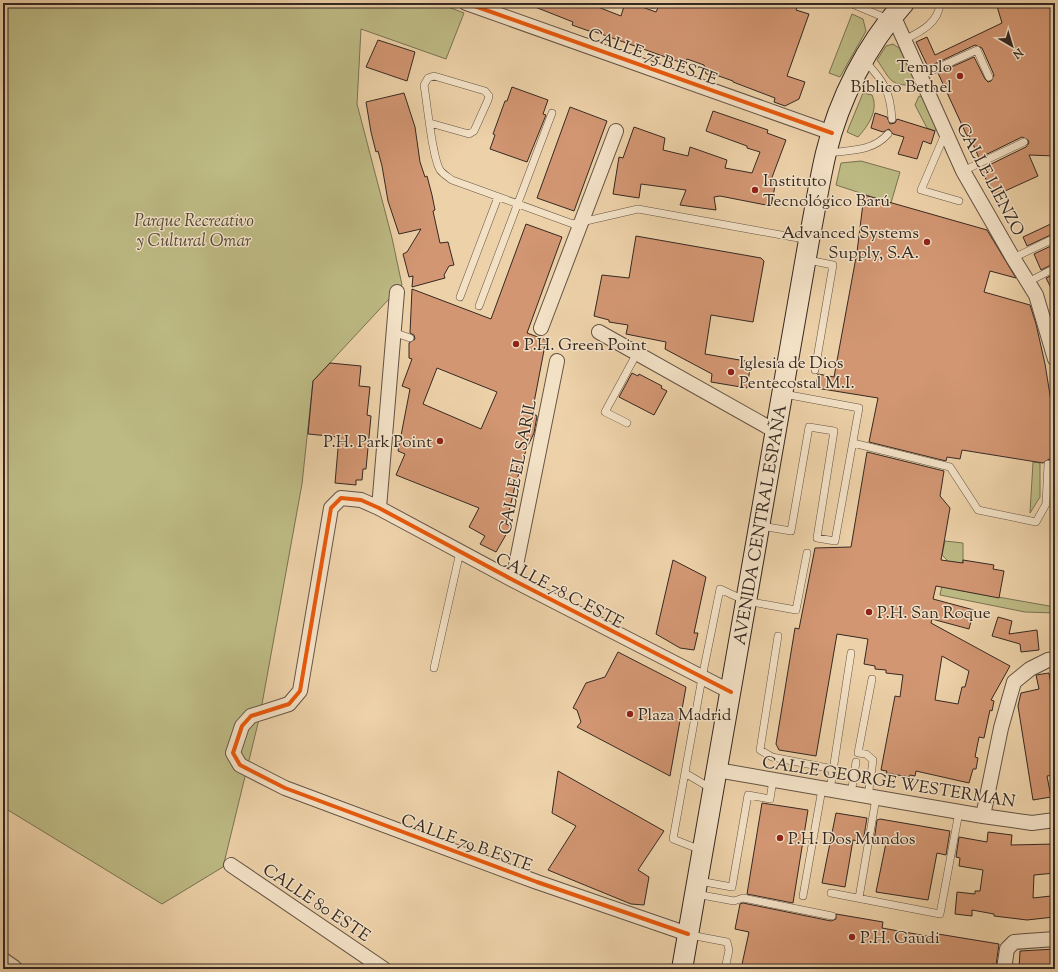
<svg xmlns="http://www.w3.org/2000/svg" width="1058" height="972" font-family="'Sorts Mill Goudy',serif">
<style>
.green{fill:#bdba84;stroke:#797253}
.building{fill:#d29672;stroke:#352922;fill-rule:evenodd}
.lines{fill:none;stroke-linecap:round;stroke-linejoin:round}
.service-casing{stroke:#635344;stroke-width:8}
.minor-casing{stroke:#635344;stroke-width:16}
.tertiary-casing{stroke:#635344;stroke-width:20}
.secondary-casing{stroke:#352922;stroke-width:22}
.service{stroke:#f3e1c6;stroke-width:7}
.minor{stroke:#f3e1c6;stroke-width:14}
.tertiary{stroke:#f3e1c6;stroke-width:18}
.secondary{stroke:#f3e1c6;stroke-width:20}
.cycleway-casing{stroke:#f3e1c6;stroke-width:6}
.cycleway{stroke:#e8590c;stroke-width:4}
.poi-dot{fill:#8f2418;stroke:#f3e1c6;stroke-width:1.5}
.labels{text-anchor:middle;stroke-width:3;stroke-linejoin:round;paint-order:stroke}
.street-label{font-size:17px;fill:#352922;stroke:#f3e1c6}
.poi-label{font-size:17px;fill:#352922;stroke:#f3e1c6;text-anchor:start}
.park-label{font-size:17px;font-style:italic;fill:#504636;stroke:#f3e1c6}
</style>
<rect width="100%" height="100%" fill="#edd1a8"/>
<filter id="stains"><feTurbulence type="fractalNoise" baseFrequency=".005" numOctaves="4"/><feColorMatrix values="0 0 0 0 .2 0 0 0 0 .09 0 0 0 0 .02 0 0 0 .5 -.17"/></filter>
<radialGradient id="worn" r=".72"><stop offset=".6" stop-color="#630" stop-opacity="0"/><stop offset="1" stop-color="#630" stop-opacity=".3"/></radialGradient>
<path class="green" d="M3 3H438L464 13 446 59 361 29 357 104 392 238 402 285 313 381 302 484 260 715 223 867 162 904 3 807Z
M852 14 863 19 866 31 840 77 829 73Z
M893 44 899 48 914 78 912 85C889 86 890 78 877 60L886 46Z
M863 93 872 95C879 110 868 126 858 137L847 132Z
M919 96 923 97 936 127 935 131 927 128 915 105Z
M861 161 900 172 891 203 836 185 841 163Z
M1033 462 1040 463V497L1030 513Z
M945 541 963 543V560L958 590 1055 607V613L1025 612 940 595 947 560 942 555Z"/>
<path class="building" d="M525 3H599L598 7 621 16 625 3H631L656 12 660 3H799L796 10 809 14 787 76 805 82 799 99 785 106 774 102 775 98 733 82V81L716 75 706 74 704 65 687 59 685 64 590 30 589 31 572 25 573 22Z
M996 3H1055V156L1029 155 1038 176 994 196 981 169 1026 147 1029 143 1028 140 1022 137 979 158 969 135 967 136 938 73 974 57 985 79 988 82 991 81 994 75 982 48 975 45 928 67 916 42 927 37 935 55 1002 23Z
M378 40 415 52 407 81 366 67Z
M512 87 548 100 543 114 546 115 527 162 490 149 495 135 493 134 505 101H507Z
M404 93 415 127 420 162 425 177 427 176 432 195 435 210 433 211 440 243 448 242 454 265 449 266 444 275 445 278 412 287 413 276 409 277 403 254 407 252 421 229 399 234 388 201 382 166 378 151 376 152 371 132 366 102Z
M570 107 607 121 574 211 537 198Z
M713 111 768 130 767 133 786 140 771 180 776 181 771 206 720 196 714 197 716 210 680 205 686 190 641 184 639 198 613 194 619 157 623 158 634 127 665 138 663 150 688 156 690 147 727 160 725 168 752 173 760 152 747 148V146L706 131Z
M875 113 887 117 890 124 895 123 897 119 935 131 931 144 923 141 917 159 898 154 904 137 893 134 889 129 883 132 871 128Z
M864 195 987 230 1016 278 990 271 984 292 1030 305 1036 324 1045 364 1055 426V465L1049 459 1043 463 962 450 960 459 947 457 946 461 869 442 878 398 816 388 818 374 834 377 857 252Z
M1055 222V233L1027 246 1023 237Z
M526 224 562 237 527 333 546 340 532 413 537 416 534 433 526 450 515 486 506 524 511 526 496 552 480 544 485 536 469 527 479 508 396 475 405 454 398 451 410 389 402 386 412 359 409 358V343L415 339 414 335 410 333 412 289 491 319ZM437 368 497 392 481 429 423 404Z
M636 236 761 258 764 261 753 322 711 315 705 354 751 362 747 388 711 382 712 374 665 349 666 342 626 334 628 325 609 322V320L594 316 602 275 629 278Z
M1055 244V263L1041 270 1034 254Z
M1055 274V296L1046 278Z
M330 363 361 366 359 386 370 387 367 415 371 416 366 469H363L362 480H356V485L335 483 339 437 308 434 313 381Z
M632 373 638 376 639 374 662 386 661 388 667 391 654 415 619 397Z
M867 452 944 471 940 496 950 508 941 560 963 563V560L994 565 993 569 1004 571 999 598 936 586 933 599 974 610 969 629 932 619 931 623 1010 666 991 700 994 701 992 711 990 710 984 738 979 737 975 757 978 758 976 769H973L969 783 916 771 915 776 910 775 909 777 886 773 887 771 881 770 895 696 900 697 903 675 886 673V670L875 669V666L864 664 868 639 837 634 816 756 779 750 776 744 795 628 799 629 815 548 851 547ZM942 656 969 671 965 687H962L958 704 935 700Z
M673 560 706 577 694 633H698L694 650 680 648 656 634Z
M998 617 1012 621 1009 634 1037 630 1039 650 1021 652 1020 644 992 636Z
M618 652 686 687 670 776 577 727 581 722 577 710 573 708 586 683 605 677Z
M1049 673 1051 685H1055V775L1047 776 1051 797 1033 800 1018 706 1021 693 1039 689 1036 675Z
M558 771 664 831 638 870 649 877 644 905 631 904 548 870 576 826 552 813Z
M762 803 808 810 793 903 747 894Z
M836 813 867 818 863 842 853 840 845 887 822 883Z
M880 819 950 831 946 855 937 853 928 900 876 892 886 843 874 841 877 820Z
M988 832 1012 835 1011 845 1055 844V873L1034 875 1033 898 1051 896 1054 917 1027 920 994 916V914L972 910V916L955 914 957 892 975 894V891H980L983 870 959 866 960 858 956 857 959 837 987 842Z
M743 903 831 921 836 919V914L883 922 882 928 938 938V934L999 944 996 965 992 964V969H741L749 932 735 929 740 904Z
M1055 949V969H1019L1020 951Z"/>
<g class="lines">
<g class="service-casing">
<path id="service" d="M850 3 888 19
M653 5V3
M904 40C920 32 939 23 940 3
M865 61C884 82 890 90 892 119
M920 76 977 50 989 77
M430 123 469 134 474 131 488 100 489 96 485 91 434 76 428 78 424 85C427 102 432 157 440 170 443 174 448 177 452 180L573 224 638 209 809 240
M945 134 921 190 959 201
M827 153C850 150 872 152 888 134
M963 171 1024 142
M1013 258 1055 238
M808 260 833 265 815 370
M1028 282 1055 268
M460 297 498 197
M479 306 552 113
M393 332 410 338
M627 423 605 412 637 353
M853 443 950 467 978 510 1036 522 1046 504 1048 464
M761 526 791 531 809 427 834 431 817 538 835 541 859 408 784 394
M778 636 760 750 772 757 833 769
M434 668 460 552
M685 773 712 789
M830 790 851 653
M851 794 856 762
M868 797 873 760 866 754 858 753 872 679
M701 850 673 839 702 678 720 589 746 601 796 610 807 553
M699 881 732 887 748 795 770 799 773 780
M831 893 940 914 959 812
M696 894 734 901 743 898 832 916
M803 896 822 789
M859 898 876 798
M690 935 727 942 729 950 725 969"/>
</g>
<g class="minor-casing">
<path id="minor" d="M466 3 832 133
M893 15 963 171 1013 258 1036 295 1055 359
M541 328 616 131
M599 332 775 431
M379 508 397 292
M513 580 557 361
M717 770 983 816 1032 823 1055 820
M983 816 1001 728 1014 682 1030 669 1048 660 1055 659
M231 865 384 969
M688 934 537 882 285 788 240 765 233 753 242 726 251 716 289 704 300 691 331 508 341 498 361 500 379 508 513 580 731 692
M1004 969 1007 949 1014 942 1055 939"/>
</g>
<g class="tertiary-casing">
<path id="tertiary" d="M3 962 13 969"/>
</g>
<g class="secondary-casing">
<g id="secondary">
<path id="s1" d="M682 969 809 240C815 211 819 182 826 153 839 99 867 44 904 3"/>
</g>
</g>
<use href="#service" class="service"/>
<use href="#minor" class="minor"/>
<use href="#tertiary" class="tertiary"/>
<use href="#secondary" class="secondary"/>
<g class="cycleway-casing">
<path id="cycleway" d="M466 3 832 133
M688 934 537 882 285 788 240 765 233 753 242 726 251 716 289 704 300 691 331 508 341 498 361 500 379 508 513 580 731 692"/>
</g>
<use href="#cycleway" class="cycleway"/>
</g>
<g class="poi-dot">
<circle cx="960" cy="76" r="4"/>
<circle cx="755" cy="190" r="4"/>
<circle cx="927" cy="242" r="4"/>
<circle cx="516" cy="344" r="4"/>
<circle cx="731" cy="372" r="4"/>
<circle cx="440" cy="441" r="4"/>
<circle cx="869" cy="612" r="4"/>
<circle cx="630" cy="714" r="4"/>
<circle cx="780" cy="838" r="4"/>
<circle cx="852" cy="937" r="4"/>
</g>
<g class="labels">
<g class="street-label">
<text transform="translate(653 56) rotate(20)" y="6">CALLE 75 B ESTE</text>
<text transform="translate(991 179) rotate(62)" y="6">CALLE LIENZO</text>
<text transform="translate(517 467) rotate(-79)" y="6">CALLE EL SARIL</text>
<text dy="6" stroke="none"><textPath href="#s1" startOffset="451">AVENIDA CENTRAL ESPAÑA</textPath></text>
<text transform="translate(560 590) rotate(28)" y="6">CALLE 78 C ESTE</text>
<text transform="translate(889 781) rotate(9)" y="6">CALLE GEORGE WESTERMAN</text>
<text transform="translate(467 842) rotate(20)" y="6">CALLE 79 B ESTE</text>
<text transform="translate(317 902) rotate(34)" y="6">CALLE 80 ESTE</text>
</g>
<g class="poi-label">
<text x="952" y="72" text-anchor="end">Templo<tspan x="952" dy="20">Bíblico Bethel</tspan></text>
<text x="763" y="186">Instituto<tspan x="763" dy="20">Tecnológico Barú</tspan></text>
<text x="919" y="238" text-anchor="end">Advanced Systems<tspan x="919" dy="20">Supply, S.A.</tspan></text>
<text x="524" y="350">P.H. Green Point</text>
<text x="739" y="368">Iglesia de Dios<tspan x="739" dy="20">Pentecostal M.I.</tspan></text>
<text x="432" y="447" text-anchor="end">P.H. Park Point</text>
<text x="877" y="618">P.H. San Roque</text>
<text x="638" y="720">Plaza Madrid</text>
<text x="788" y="844">P.H. Dos Mundos</text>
<text x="860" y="943">P.H. Gaudi</text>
</g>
<g class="park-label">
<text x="194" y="226">Parque Recreativo<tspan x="194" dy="20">y Cultural Omar</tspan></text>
</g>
</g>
<rect width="1058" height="972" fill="none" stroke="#edd1a8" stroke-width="16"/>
<rect x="4" y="4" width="1050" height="964" fill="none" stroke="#352922" stroke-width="2"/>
<rect x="8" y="8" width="1042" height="956" fill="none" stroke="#352922"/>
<g transform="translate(1012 46) rotate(142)" stroke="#f3e1c6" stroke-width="3" paint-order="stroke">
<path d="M0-3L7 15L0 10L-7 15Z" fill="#352922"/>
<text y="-6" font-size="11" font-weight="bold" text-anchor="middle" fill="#352922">N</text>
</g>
<rect width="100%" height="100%" filter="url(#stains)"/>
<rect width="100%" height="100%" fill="url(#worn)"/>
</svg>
